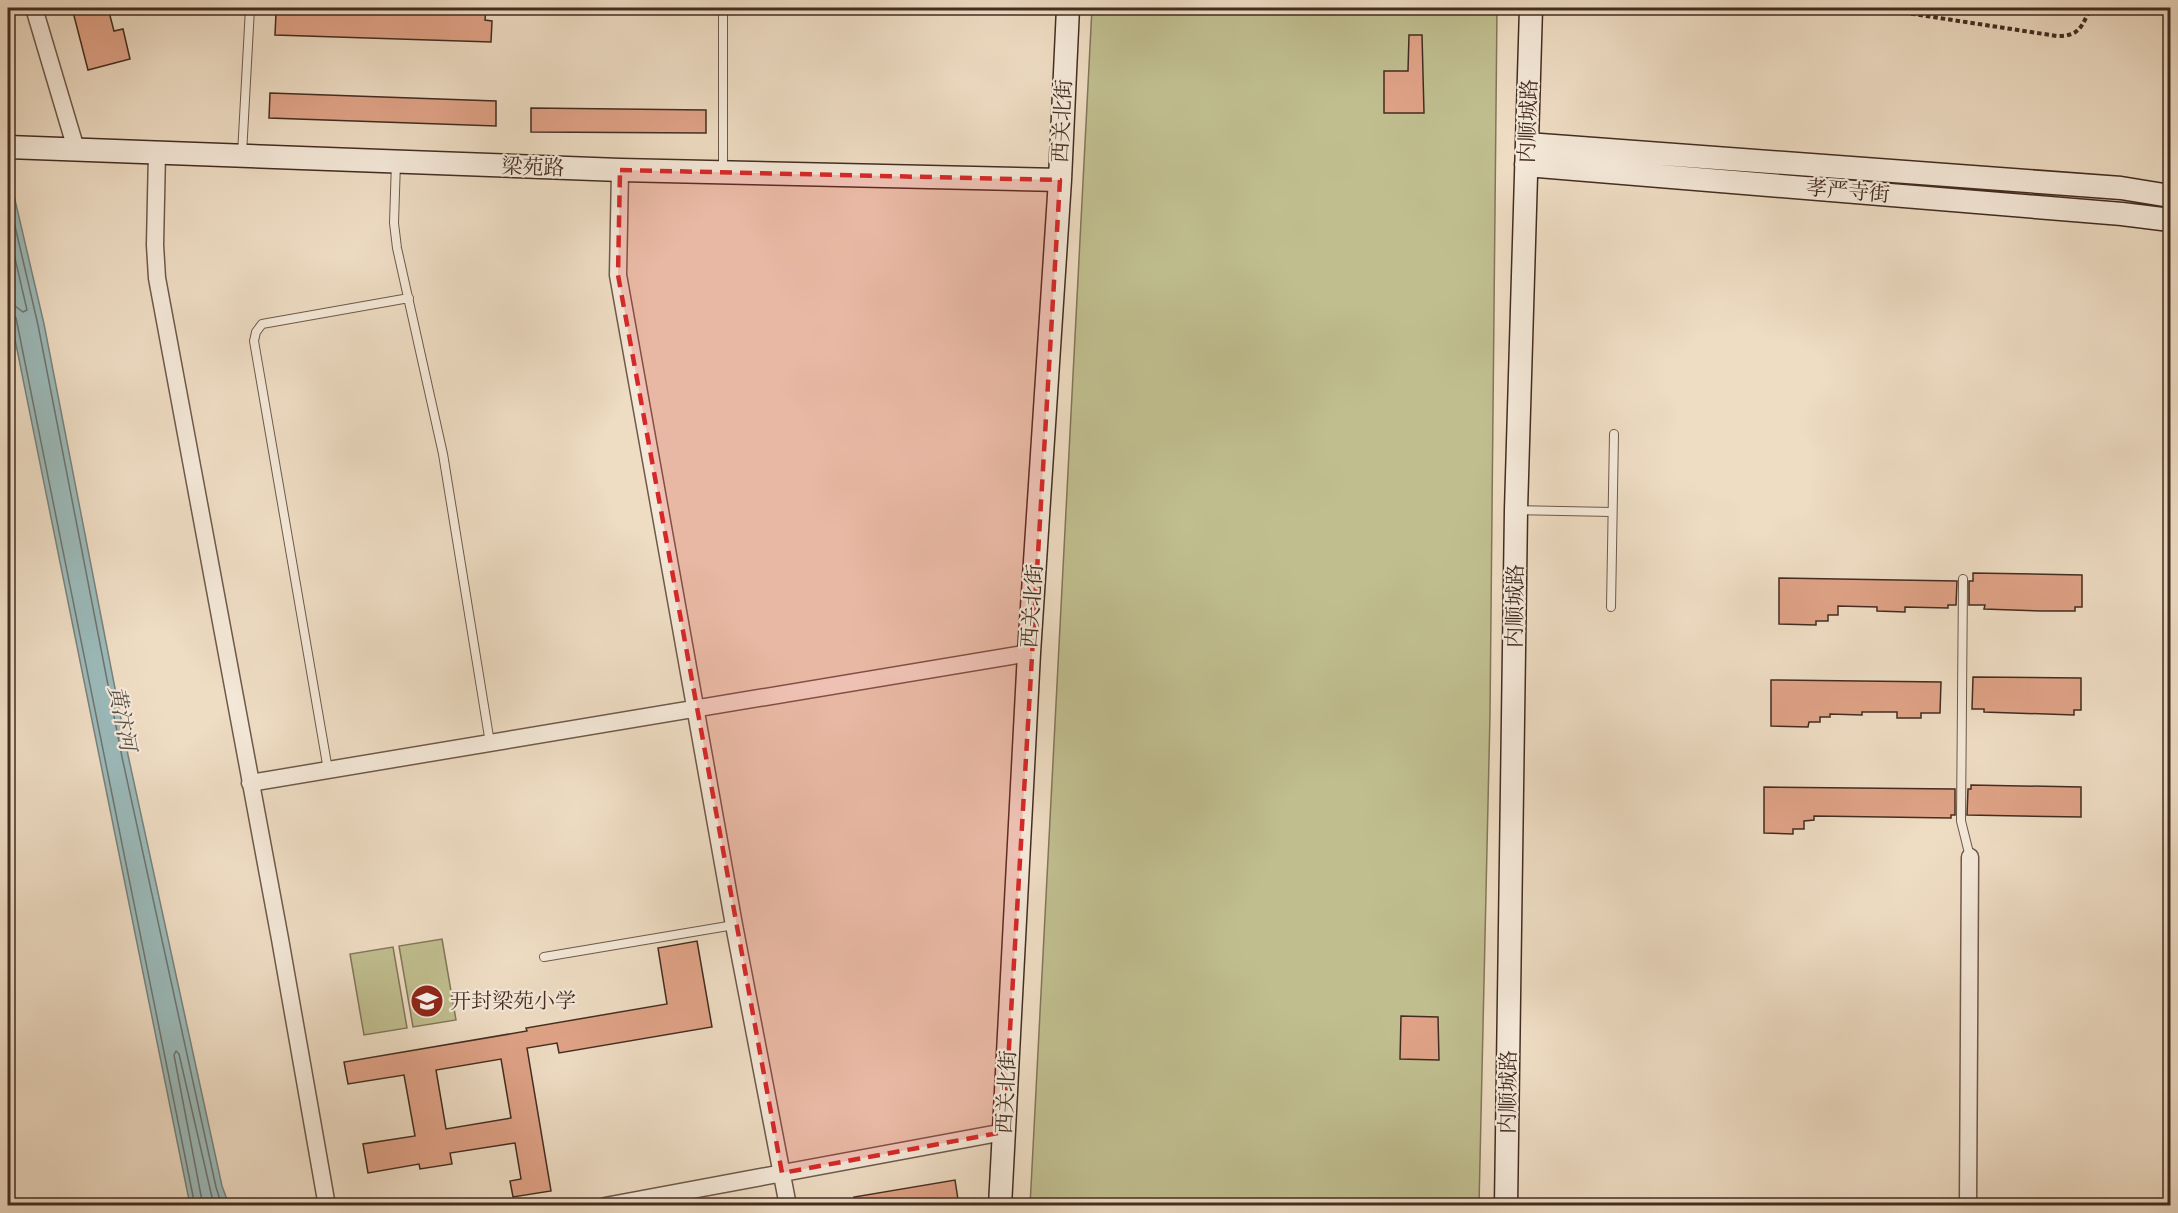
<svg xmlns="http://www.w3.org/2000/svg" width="2178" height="1213" font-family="'IM FELL Great Primer','Noto Serif SC',serif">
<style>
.green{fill:#c0be8f;stroke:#827658;stroke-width:1.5}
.water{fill:#9bbaba;stroke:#78827d;stroke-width:1.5}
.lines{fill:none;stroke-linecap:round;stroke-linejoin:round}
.shore{stroke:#6f746e;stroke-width:1.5}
.building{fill:#dfa286;stroke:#432d21;stroke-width:1.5;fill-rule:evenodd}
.lane-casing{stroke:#6e594a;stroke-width:10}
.street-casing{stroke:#6e594a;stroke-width:19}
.secondary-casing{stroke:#432d21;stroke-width:25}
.path{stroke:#432d21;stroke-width:4;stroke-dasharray:4.5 3;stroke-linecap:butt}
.lane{stroke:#f4e8d8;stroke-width:8}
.street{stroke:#f4e8d8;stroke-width:16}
.secondary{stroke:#f4e8d8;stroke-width:22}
.marked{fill:#d62828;fill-opacity:0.2;stroke:#d62828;stroke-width:4.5;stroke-dasharray:12 8;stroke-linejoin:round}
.labels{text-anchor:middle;stroke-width:4.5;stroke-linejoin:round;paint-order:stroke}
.street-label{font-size:21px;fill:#432d21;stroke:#f4e8d8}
.poi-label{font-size:21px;fill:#432d21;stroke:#f4e8d8;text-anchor:start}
.water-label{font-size:22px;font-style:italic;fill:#595047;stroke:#f4e8d8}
</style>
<rect width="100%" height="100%" fill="#eedcc3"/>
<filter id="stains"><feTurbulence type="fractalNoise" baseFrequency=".00333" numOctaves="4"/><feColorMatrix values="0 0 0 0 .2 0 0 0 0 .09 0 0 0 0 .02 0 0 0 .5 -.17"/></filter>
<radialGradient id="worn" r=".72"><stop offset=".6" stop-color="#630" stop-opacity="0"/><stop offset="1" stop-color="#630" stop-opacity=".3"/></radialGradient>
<path class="green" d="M1092 8H1497L1490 714 1479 1205 1030 1206Z
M442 939 456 1020 413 1027 399 946Z
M393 947 407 1028 364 1035 350 954Z"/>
<path class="water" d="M8 170 44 324 128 755 222 1186 229 1205H190L8 305Z"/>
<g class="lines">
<path class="shore" d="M8 196 38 325 122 757 216 1187 222 1206
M8 228 27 310 23 312 15 306 8 305
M8 312 13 314 16 318 195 1206
M203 1206 174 1055 176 1051 179 1054 214 1206"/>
</g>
<path class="building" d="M72 8H108L114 31 123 29 130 59 88 70Z
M281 8H486L485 20 492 21 491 42 275 35 276 13H281Z
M1409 35H1422L1424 113H1384V71H1408Z
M270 93 496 101V126L269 118Z
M531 108 706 110V133L531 132Z
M1973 573 2082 575V607H2075V611H2042L1984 609 1985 605H1969V581H1973Z
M1779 578 1957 581 1956 605H1948V608L1905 607V612L1877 611V607L1838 606V615H1828V621H1816V625L1779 624Z
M1973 677 2081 678V710H2074V715L1984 712V709H1972Z
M1771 680 1941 682 1940 713H1921V718H1897V712H1862V715L1830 714V717H1820V722H1809L1808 727 1771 726Z
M1971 785 2081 787V817L1967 815 1968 789H1971Z
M1764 787 1955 789V815H1951V818L1814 816V820L1804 821V829H1793V834L1764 833Z
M697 941 712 1027 559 1053 557 1043 527 1048 551 1191 513 1197 510 1181 521 1179 515 1143 450 1153 452 1164 420 1169 419 1164 368 1173 363 1144 415 1136 404 1075 348 1084 344 1062 527 1031 526 1028 667 1004 658 948ZM501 1059 511 1118 446 1129 436 1070Z
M1401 1016 1438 1017 1439 1060 1400 1059Z
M955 1180 959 1206H855L854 1197Z"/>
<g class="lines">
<g class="lane-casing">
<path id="lane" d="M242 154 250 8
M396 162 394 223 397 248 443 454 490 743
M723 172V8
M1517 510 1612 512
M1963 579 1961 821 1970 857
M1611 607 1614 434
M328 770 254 341 256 332 262 324 409 298
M544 957 734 925"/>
</g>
<g class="street-casing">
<path id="street" d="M34 8 76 149
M157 152 155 245 157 278 280 939 327 1206
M620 170 618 275 734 925 788 1206
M250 783 1029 653
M605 1206 1004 1132
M1968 1206 1970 857"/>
</g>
<g class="secondary-casing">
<path id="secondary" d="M1527 144 2121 188 2170 196
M8 147 620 170 1060 180
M1526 165 2122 214 2170 220
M1000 1206 1029 653 1060 180 1068 8
M1506 1206 1516 510 1531 8"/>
</g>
<path class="path" d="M1874 8 2057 36C2081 36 2081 26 2091 8"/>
<use href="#lane" class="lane"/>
<use href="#street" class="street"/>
<use href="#secondary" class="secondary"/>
</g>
<path class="marked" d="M620 170 1060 180 1004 1132 782 1173 618 275Z"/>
<defs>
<g id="school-disc" transform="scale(1.725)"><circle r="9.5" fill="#8f2418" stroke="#f4e8d8"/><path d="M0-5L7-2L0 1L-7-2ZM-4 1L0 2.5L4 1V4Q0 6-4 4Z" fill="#fff"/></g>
</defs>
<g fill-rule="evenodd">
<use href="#school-disc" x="427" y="1001"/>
</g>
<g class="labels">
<g class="street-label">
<text transform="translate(1062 121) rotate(-87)" y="7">西关北街</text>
<text transform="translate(1528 121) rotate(-88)" y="7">内顺城路</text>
<text transform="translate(533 167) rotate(2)" y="7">梁苑路</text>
<text transform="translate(1848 191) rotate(5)" y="7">孝严寺街</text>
<text transform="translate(1032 606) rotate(-86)" y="7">西关北街</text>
<text transform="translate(1515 606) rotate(-89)" y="7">内顺城路</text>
<text transform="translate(1006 1092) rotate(-87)" y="7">西关北街</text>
<text transform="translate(1508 1092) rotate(-89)" y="7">内顺城路</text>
</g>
<g class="poi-label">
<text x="450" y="1008">开封梁苑小学</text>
</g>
<g class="water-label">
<text transform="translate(123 718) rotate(79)" y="8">黄汴河</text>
</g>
</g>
<rect width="2178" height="1213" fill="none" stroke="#eedcc3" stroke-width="30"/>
<rect x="9" y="9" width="2160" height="1195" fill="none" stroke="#432d21" stroke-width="3"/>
<rect x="15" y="15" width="2148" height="1183" fill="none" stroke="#432d21" stroke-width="1.5"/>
<rect width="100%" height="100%" filter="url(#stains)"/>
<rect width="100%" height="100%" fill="url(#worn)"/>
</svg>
